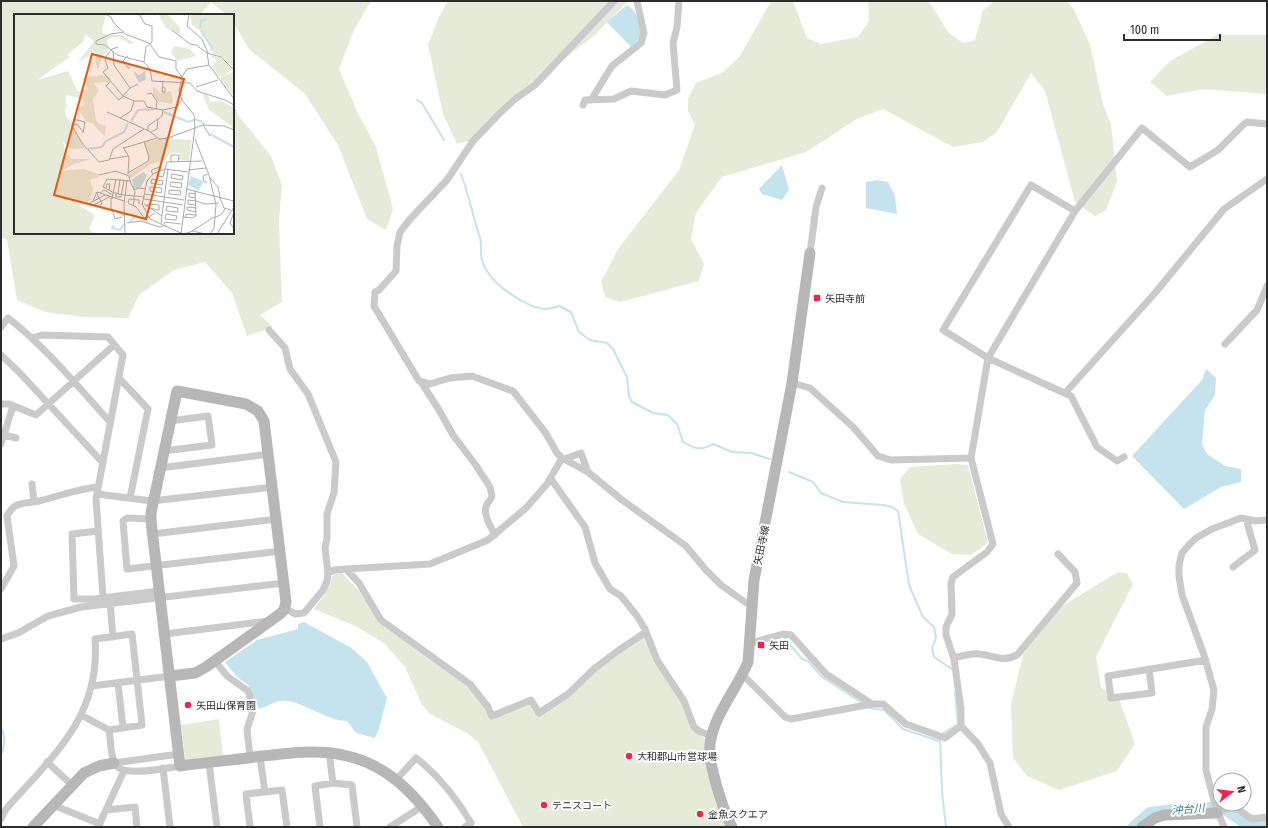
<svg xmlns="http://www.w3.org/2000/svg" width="1268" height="828" font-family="'Fira Sans Condensed','Noto Sans JP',sans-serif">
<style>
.green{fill:#e6ebd9}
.water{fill:#c4e3ec}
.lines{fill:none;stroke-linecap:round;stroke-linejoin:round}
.stream{stroke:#c4e3ec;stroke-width:2}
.river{stroke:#c4e3ec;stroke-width:12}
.street{stroke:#cacaca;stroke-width:7}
.secondary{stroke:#b7b7b7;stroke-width:11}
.poi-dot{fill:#ed2651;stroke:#fff;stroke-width:1.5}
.labels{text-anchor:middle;stroke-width:4;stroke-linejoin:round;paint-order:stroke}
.poi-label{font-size:10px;fill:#2d2d2d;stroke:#fff;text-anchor:start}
.street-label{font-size:10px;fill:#2d2d2d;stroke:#fff}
.water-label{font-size:11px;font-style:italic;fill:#387c92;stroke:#fff}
.inset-river{fill:none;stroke:#c4e3ec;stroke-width:2}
.inset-road{fill:none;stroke:#ababab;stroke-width:1}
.view{fill:#e8590c;fill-opacity:0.15;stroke:#e8590c;stroke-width:2}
.inset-edge{fill:none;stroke:#2d2d2d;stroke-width:2}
</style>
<rect width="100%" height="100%" fill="#fff"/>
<path class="green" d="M1 1H371L354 30 339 69 357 111 376 147 393 209 386 230 367 219 338 145 305 94 249 49 233 22V15H227L211 2 200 15H15V233H233V102L238 115 271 156 282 185 279 220 282 302 260 315 273 327 247 336 232 293 205 262 174 270 139 295 128 318 84 317 45 312 17 300 7 240 1 237Z
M448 1H628L595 35 569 55 469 141 457 144 443 114 428 45 439 17Z
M771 1H793L807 38 821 44 858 37 869 21 868 1H929L948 32 963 43 975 40 983 10 994 1H1067L1074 10 1090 44 1103 104 1111 124 1117 182 1106 210 1095 216 1075 202 1045 91 1031 73 997 132 983 142 953 147 883 109 857 119 806 152 722 177 696 213 691 239 704 264 699 281 620 302 605 297 601 282 618 249 679 170 695 125 688 111V98L696 83 722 73 740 56Z
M1217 35H1267V94L1203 89 1167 96 1150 82 1170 61Z
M956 464 968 465 988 543 971 555 952 554 918 534 904 504 900 479 910 467Z
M341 572 364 596 384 625 475 691 494 718 530 702 540 716 572 695 599 668 646 636 681 701 694 730 705 739V758L727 827H523L478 742 467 733 430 714 422 705 405 667 384 643 355 626 314 609 325 594 334 574Z
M1118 572 1127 573 1133 584 1096 657 1101 687 1120 701 1135 744 1117 771 1059 790 1027 776 1013 758 1011 705 1023 654 1057 609Z
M219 719 223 757 189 762 185 758 181 725Z"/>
<path class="water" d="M627 5C635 9 645 27 640 37 638 41 634 44 631 47L607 22Z
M782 165 789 190 782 200 762 194 759 189Z
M877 180 888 182 895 196 897 214 866 208V182Z
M1206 369 1216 378 1215 395 1205 410 1202 444 1207 454 1225 466 1241 469V482L1221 487 1184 509 1132 456 1202 380Z
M304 622 350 647 367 662 387 698 379 729 375 738 356 733 347 721C326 721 299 698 280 701 273 702 266 707 259 709L248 685 237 677 225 662 257 640 298 629V624Z"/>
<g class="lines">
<path class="stream" d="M417 100 422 103 444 140
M461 174C469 195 473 217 480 238 482 245 480 253 482 260 487 278 506 292 522 301 535 308 545 312 559 306L571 312 579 332 590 340 607 343 613 349 627 377 629 396 632 402 653 413 668 415 677 424 683 442C695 449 701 451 713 444L732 452 751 453 770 459
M789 472 813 482 821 493 843 502 883 505 892 507 898 511 909 585 923 617 934 627 936 638 932 648 934 657 952 669
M784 637 802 659 808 661 822 677 862 703
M869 708 884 710 903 729 939 741
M1 728C6 737 5 746 1 755
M942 734 958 724 955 693
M940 738 942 792 946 827"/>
<path class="river" d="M1195 809 1222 807 1250 826 1267 823
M1134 827 1150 813 1175 810"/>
<path class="street" d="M614 1 535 85 514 100 500 113 473 141 447 180 411 218 400 232 397 246 396 271 379 290 375 292 374 306 419 381 430 384 450 378 472 376 513 391 545 432 557 453 562 458 588 472 622 500 686 546 705 569 721 585 752 607
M591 100 612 66 641 43 644 33 637 1
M583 105 585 100 614 99 631 91 665 95 677 90 673 43 677 27 679 1
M1075 211 1031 185 943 330 988 358 1071 396 1097 447 1117 461 1124 457
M810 253 816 207 822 188
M1 327 8 318C47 348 78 387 110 422
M269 330 285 348 290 369 308 394 336 462 334 493 327 514V538L325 548 328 573 327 581 323 590 304 613 295 614 285 608
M32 338 42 335 108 337 123 355 96 499 103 597
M1225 344 1257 310 1267 286
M1 355 19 372 103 463
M119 378 148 409 130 498
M421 382 439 410 453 435 475 464 490 487 492 496C491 500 489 501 487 504 482 514 491 527 495 535
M792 383 810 388 853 427 878 456 891 460 971 458 988 358 1075 211 1142 128 1190 167 1218 150 1243 125 1247 122 1267 124
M1066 392 1155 293 1224 209 1267 179
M1 404H9L36 415 114 345
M4 435 16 438
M1 444 13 406
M163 451 212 445 208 416 170 421
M971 458 993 544 987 552 953 577 951 583 952 614 946 627V635L954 659 961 709V726L978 744 990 763 1001 814 1009 827
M565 459 581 453 588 472
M160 468 269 454
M551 479 585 527 595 563 610 589 621 596 637 616 645 629 657 660 684 701 694 727 699 731 711 736
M32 484 34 502
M97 494 152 501 273 487
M151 519 127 518 123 521 127 569 281 551
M98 531 72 534 74 599H94L159 591
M153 534 277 519
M1233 567 1255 550 1246 519
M346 569 359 583 381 620 470 684 488 707 492 716 531 700 539 713 568 694 595 668 619 650 646 632
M328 573 334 570 346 569 430 564 488 540 526 508 547 484 562 458
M1 589 14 566 7 516C9 512 11 509 15 506 22 502 31 503 39 501 60 496 77 489 98 487
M110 603 113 637
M165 634 268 621
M1 639 18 633 48 616 81 607 284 583
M751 643 783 634 791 635 826 674 872 704
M954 658C962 656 971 653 979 654 995 655 1001 663 1017 655L1077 583 1075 572 1058 554
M215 661 227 676 248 691 251 700 253 711 247 729 250 758
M1149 669 1152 693 1111 698 1108 676 1206 660
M743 675 785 717 791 719 872 704H883L906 724 945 738 961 726
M118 683 123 728
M92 686 170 676
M109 730C111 740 110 754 115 764 122 778 167 768 180 766
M329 752 333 783
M260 757 265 792
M47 762 72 785
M114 763 179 754
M209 763 217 827
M163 768 170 827
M396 780 416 758C438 775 457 799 471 823L465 827
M53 805 100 824
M106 810 135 807 137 827
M1217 813 1233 806 1252 819 1267 817
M1 819 6 809C53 756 101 716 95 639L132 634 142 725 109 730 81 715
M98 827 124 771
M250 827 246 794 282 790 287 827
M320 827 315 786 333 783 352 785 357 827
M390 827 423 806
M1224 827 1215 805 1206 770V727L1212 709 1214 690 1204 655 1182 595 1179 576V565L1182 553 1189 545 1196 538 1212 529 1241 518 1255 521 1267 520"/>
<path class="secondary" d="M170 676 195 673 206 667 280 614 284 610 286 602 264 421 258 411 246 404 177 391 151 513V521L180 766C208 762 235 760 262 756 279 755 297 751 314 752 371 752 407 782 438 827
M33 827 84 773 99 766 114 763
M732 827C724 813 721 799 716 784 714 775 711 766 710 757 706 723 736 692 748 662L754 580 792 383 810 253
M1142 827 1155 818 1164 815 1217 813"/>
</g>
<g class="poi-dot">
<rect x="813" y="294" width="8" height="8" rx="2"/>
<rect x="757" y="641" width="8" height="8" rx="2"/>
<circle cx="188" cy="705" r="4"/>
<circle cx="629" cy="756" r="4"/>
<circle cx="544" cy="805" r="4"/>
<circle cx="700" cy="814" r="4"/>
</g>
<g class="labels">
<g class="poi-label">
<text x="825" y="302">矢田寺前</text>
<text x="769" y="649">矢田</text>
<text x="196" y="709">矢田山保育園</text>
<text x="637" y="760">大和郡山市営球場</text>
<text x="552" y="809">テニスコート</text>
<text x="708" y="818">金魚スクエア</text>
</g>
<g class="street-label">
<text transform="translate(761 545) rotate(-78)" y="4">矢田寺線</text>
</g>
<g class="water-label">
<text transform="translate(1188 809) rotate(-4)" y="4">沖台川</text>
</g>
</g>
<g transform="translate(14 14)">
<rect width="220" height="220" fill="#fff"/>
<path d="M0 0H92L88 17 90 20 108 21 120 29 116 30 104 23 96 24 93 27 95 36 88 43 84 56 81 47 82 38 64 48 80 27 71 20 70 27 53 41 56 43 23 66 54 57 64 78 74 75 69 64 87 61 97 64 95 68 79 69 85 76 79 86 82 106 85 110 92 112 91 122 79 110 72 107 63 94 70 91 69 85 53 81 52 83V91L55 89 51 96 52 103 59 111 70 134 58 135 49 128 52 139 58 145H77L60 150 47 157 69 155 85 160V163L76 166 79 176 76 185 74 188 67 187 66 192 81 201 75 215 81 220H0ZM144 0H153L166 14V19L164 20 152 14ZM176 0H220V55L205 41 199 40 198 33 188 18 178 11ZM160 32 176 35 182 42 163 47 157 38ZM198 41 208 45 216 53 215 58 208 63 220 57V83L206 64 208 63 203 61 198 53 203 45 198 44ZM139 72 146 79 157 77 159 87 157 90 143 87 139 82ZM188 79 194 81 196 88 208 87 220 94V127L218 112 195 96ZM159 122V125L178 126 175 147 165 146 166 139H156L151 146 137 150 117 164 114 161 135 147 130 128Z" fill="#e6ebd9"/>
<path d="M119 57 125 61 131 57 132 65 125 69ZM129 158 133 161 127 173 120 175 118 165ZM177 162 189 167 185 177 174 171Z" fill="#c4e3ec"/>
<path class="inset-river" d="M186 14 187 7 192 5M187 17 198 34 197 37M150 98 174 108 180 106M180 105 187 107 190 111M117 107 124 96 142 95M196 120 220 133M74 135 88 133 92 127 110 118 114 109M116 208 122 202 134 208M100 211 98 214 106 216 110 210"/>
<path class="inset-road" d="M91 0 97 3 99 8 111 20 135 29 145 43 162 47V55L168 63 165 77 168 86 180 101 181 113 167 220M125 0 131 10 138 12V28L132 33 130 48M175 0 173 12 188 25 194 39M158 16 176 30 182 31 193 39 195 51 220 85M82 30 91 31 103 41 130 48 136 55 138 67 176 69 183 77 211 86 220 91M82 30V27L97 20 110 18M104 33 98 35 93 41 91 46 94 54 89 58 109 82 120 87 117 97 106 104M99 37 100 51 116 74M193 39 207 43 220 56M114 42 109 47 115 55M168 63 173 55 195 51M96 68 92 72 105 86 116 74 124 70M149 73 151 74V78H148L149 67M182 73 204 66M133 80 137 79 143 87 142 95M120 87H130L133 93 149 96 163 93 168 85M93 98 135 117 145 125 154 124 189 111 210 112 220 116M60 104 58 112 68 129 85 148 95 146 99 135 130 115M59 105 71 108 69 119M58 110 64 111 69 118M189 111 196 122M134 117V112L148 102 149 96M137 118 143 115 144 105M181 125 195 161 202 191 200 214 196 220M109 133 115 143 114 160M110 134 143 124M96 145 114 142M157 148V141H165L164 148M174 156 192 154M114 159 134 147 135 142 130 128M139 160 137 157 140 155 146 153 147 156M158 160 169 162 168 166 157 164ZM85 161 102 157 115 162 116 167M144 162 149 163 153 148 188 147M196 164 204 173 206 182M138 165 149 167 148 171 137 169ZM157 168 168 169 167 174 156 172ZM193 168H190L189 162 194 160M136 173 148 174 147 179 136 177ZM92 174 93 170H96L95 176M172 175 220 187M120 176 125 174 132 175M155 176 167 177 166 181 155 180ZM82 178 88 189 85 193M86 179 90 176 99 181M102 179V183H107L110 166M104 180 106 165M131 180 170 186M182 180 175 179V183L182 184M91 181 76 189 78 192 95 183M205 182 210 194 217 196M97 184V195L111 202M98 185 102 165M130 185 169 191M79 187 83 178 110 187M182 187 191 190 205 189M182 187 174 186V190L182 191M125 190V186L115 185 114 189 122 193 131 205 141 199M128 190 136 205 169 220M130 190 148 202M119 191 120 188V182L121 179V178L116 167 93 165 89 173 100 179H103L104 180 111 181 120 182 131 183M128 191 133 167 139 160 151 155 174 158M153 192 164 194V198L152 197ZM133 193 134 190 145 191V196L135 194M182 194 173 193V196L182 198M98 195 101 205 108 203M220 198 216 209 220 215M152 200 163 202 162 206 151 205ZM168 203 178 204 182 202 181 176M172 203V200L182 201M200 204 208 200 211 195M113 209 126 207 146 213 152 211M147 209 154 155M150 210 151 208 167 210M178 217 200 203M111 220 110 190 113 166M170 220 179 217 191 220M203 220 220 193"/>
<path class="view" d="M78 40 170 65 132 205 40 181Z"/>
<rect width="220" height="220" class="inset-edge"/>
</g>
<rect width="1268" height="828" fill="none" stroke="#2d2d2d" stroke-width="4"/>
<g transform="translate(1232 792) rotate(75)"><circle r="19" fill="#ffffff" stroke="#ababab"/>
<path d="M0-3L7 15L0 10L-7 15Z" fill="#ed2651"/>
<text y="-6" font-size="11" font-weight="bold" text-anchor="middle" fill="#2d2d2d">N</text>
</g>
<path d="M1124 34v6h96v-6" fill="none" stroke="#2d2d2d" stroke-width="2"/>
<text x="1130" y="34" font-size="12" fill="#2d2d2d" stroke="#ffffff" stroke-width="3" paint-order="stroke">100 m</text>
</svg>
